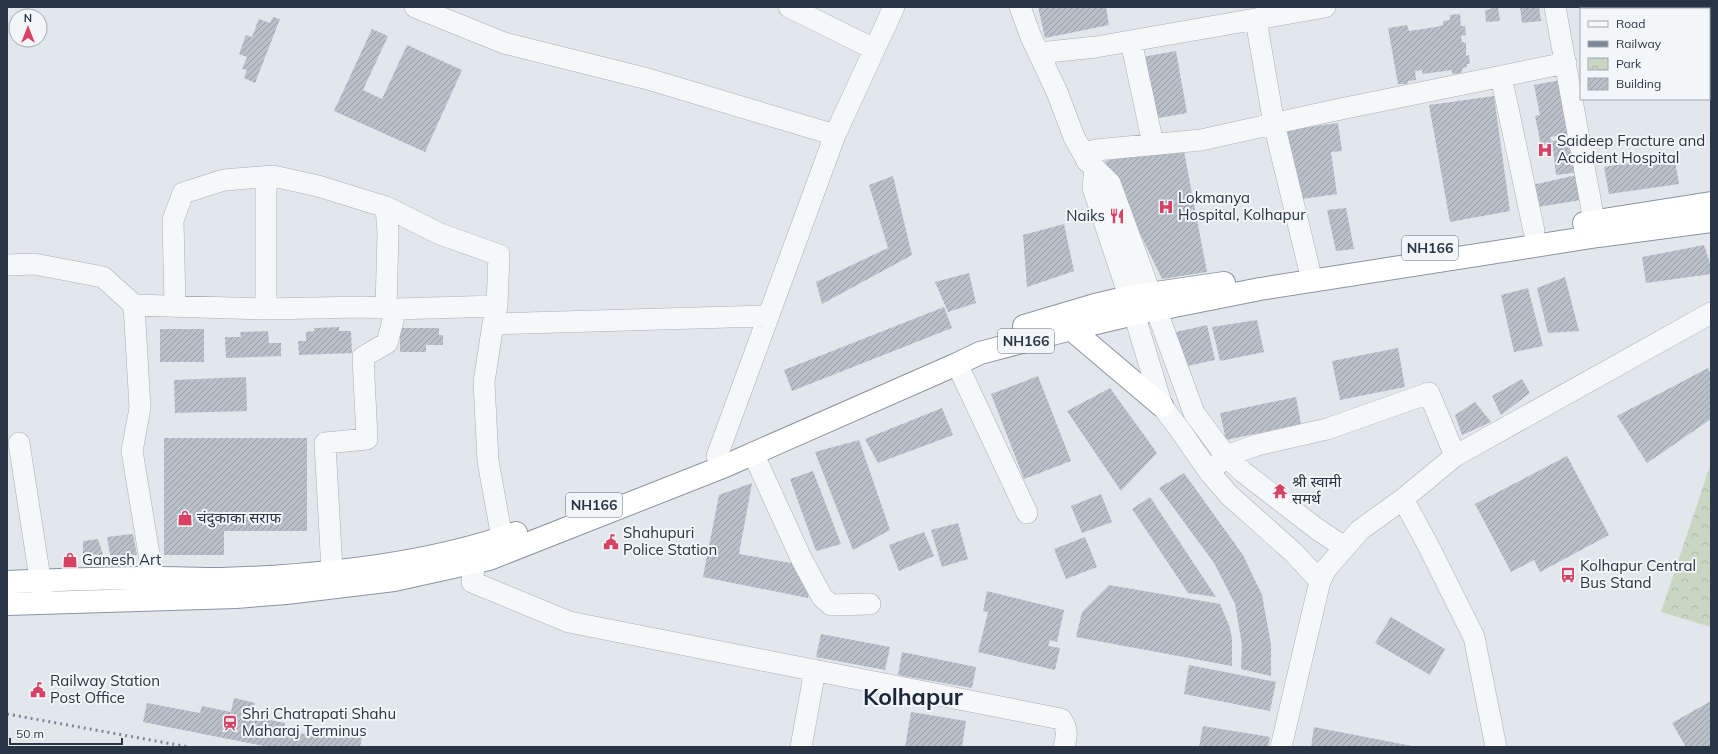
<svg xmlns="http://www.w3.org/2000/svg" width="1718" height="754" font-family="Mulish,'Noto Sans Devanagari',sans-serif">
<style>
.park{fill:url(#park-crowns)}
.building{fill:url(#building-hatch)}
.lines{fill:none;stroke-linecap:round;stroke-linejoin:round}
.minor-casing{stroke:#a7aeb7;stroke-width:22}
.highway-casing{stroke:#8995a3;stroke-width:24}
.minor{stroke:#f6f7f9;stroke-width:21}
.highway{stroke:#fff;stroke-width:22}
.rail{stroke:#7b8796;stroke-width:3;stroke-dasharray:2 4;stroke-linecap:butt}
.labels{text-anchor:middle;stroke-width:4;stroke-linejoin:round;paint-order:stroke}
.shield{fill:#f2f6f9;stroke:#656f7b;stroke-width:1}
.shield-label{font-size:14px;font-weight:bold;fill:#293545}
.poi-label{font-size:15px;fill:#293545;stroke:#f2f6f9;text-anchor:start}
.town-label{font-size:23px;font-weight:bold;fill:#1b2636;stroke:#f2f6f9}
</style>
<defs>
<pattern id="park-crowns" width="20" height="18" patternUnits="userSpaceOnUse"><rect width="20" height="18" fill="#c9d6c3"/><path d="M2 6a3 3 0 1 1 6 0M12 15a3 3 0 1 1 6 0" fill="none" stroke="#adb8a9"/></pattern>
<pattern id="building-hatch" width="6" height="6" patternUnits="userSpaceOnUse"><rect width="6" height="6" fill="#b9c0ca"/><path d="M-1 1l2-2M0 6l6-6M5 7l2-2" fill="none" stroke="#969da6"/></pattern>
</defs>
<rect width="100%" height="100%" fill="#e2e7ec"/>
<path class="park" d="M1711 463V627L1661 612Z"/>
<path class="building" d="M1038 7H1106L1109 25 1045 38Z
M1492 7H1498L1500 21 1486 22 1485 10 1491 9Z
M1520 7H1539L1541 21 1522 23Z
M1460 14 1461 26H1465L1466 35 1461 36 1462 42 1466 43V56L1469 55 1470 64H1467V67L1463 68 1461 73 1452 74V70L1422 74V70L1415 71 1416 80 1408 81 1407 84H1398L1388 28 1407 25 1409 31 1436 27 1443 25V21L1450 20V15Z
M273 17 280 19 255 83 244 78 247 70 242 69 247 57 239 54 246 35 252 37 259 19 270 23Z
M372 29 388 36 363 90 382 99 407 45 462 70 425 152 334 111Z
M1176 51 1187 113 1153 119 1142 57Z
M1566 79 1576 135 1559 139 1558 136 1550 137 1552 143 1541 146 1535 116 1540 115 1534 85Z
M1494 96 1510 211 1450 222 1429 105Z
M1338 123 1342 151 1331 152 1337 194 1295 200 1285 130Z
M1577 138 1581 172 1556 175 1552 141Z
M1183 146 1207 272 1162 279 1105 161Z
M1674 155 1679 184 1609 194 1604 167Z
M1581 174 1587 199 1538 207 1532 185Z
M893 176 912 255 822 304 816 282 888 248 869 185Z
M1346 208 1354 249 1336 251 1327 210Z
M1064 224 1074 271 1027 287 1023 235Z
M1704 245 1711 266V274L1646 283 1642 257Z
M969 273 976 303 948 312 935 282Z
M1565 277 1579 331 1548 333 1537 288Z
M1528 288 1543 346 1514 352 1501 295Z
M944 307 952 328 792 391 784 370Z
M1257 320 1264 352 1220 361 1212 327Z
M1207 325 1215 360 1178 368 1167 334Z
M339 327V331H351L352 353 299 355 298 341H306V332L314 331V328Z
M400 328H439V335H443V345H426V352H400Z
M160 329H204V362H160Z
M268 331 269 343H281V356L226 358 225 337H241L240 332Z
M1398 348 1405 387 1340 400 1332 361Z
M1708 368 1711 374V419L1647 463 1617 416Z
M1038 376 1071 461 1024 479 991 394Z
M246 377 247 411 175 413 174 380Z
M1522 379 1530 393 1501 415 1492 396Z
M1110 388 1157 453 1121 491 1067 411Z
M1296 397 1301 424 1226 440 1220 413Z
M1475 402 1491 422 1462 435 1455 415Z
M942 408 953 435 878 463 865 439Z
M164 438H307V531H224V555H164Z
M859 440 890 530 853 550 815 452Z
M1567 456 1609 535 1540 572 1534 560 1511 572 1475 504Z
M813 471 841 544 816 551 790 479Z
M1184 473 1243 555 1262 595 1271 645V676L1241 669 1242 645 1235 604 1214 563 1159 488Z
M752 483 739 554 797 564 811 583 808 598 703 577 719 495Z
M1101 494 1112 522 1082 533 1071 506Z
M1150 497 1216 597 1188 593 1132 509Z
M958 523 968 559 942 567 931 530Z
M924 532 934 556 899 571 889 545Z
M133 534 137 555H110L107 537Z
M1085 537 1097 567 1066 579 1054 549Z
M98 539 103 555 83 554V541Z
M1109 585 1220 604 1230 628 1232 639V666L1076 637 1082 612Z
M987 591 1064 610 1057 642 1050 640 1048 646 1060 648 1055 670 978 652 988 612 983 611Z
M1391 617 1445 649 1430 675 1375 643Z
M821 634 890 647 885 670 816 657Z
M902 652 976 667 972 688 898 675Z
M1189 665 1276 682 1270 711 1184 694Z
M234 698 255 703 252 716 285 723 284 730 322 738 323 729 362 737 360 747H269L143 722 147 703 200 713 202 706 231 712Z
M1711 701V747H1686L1672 723Z
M911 712 966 721 962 747H905Z
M1203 726 1270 737 1268 747H1199Z
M1314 727 1412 746V747H1311Z"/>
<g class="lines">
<g class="minor-casing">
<path id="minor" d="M415 7 504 43 648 79 835 135
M789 7 874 49
M1020 7 1031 37 1057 92 1074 137 1083 153 1087 161 1110 183 1194 413 1226 456 1243 472 1317 529 1344 547
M1555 7 1594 221
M1256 20 1274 124 1309 268
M1131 41 1153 144
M1039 53 1096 47 1325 7
M1501 76 1534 231
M1083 153 1096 150 1201 140 1331 111 1566 63
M1095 168 1093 188 1126 287 1162 406 1180 430 1210 473 1229 495 1294 553 1320 581
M266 177V309
M386 207 440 234 499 255 497 306
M7 265 34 264 103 277 134 305 140 408 132 451 153 578
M134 305 266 309 363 307 396 309 497 306 493 324
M175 306 173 220 183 193 224 180 273 176 318 186 386 207 388 233 386 308
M957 364 1027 513
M19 443 43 598
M753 453 801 558 822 597 831 605 870 604
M717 456 835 135 894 7
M1218 464 1226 456 1257 445 1327 429 1429 393 1455 456
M1403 499 1428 545 1474 637 1496 747
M502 538 488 461 484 382 493 324 768 316
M471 547 475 563 472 582 569 622 1061 719C1068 729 1067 735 1064 747
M332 571 325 443 367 439 363 357 387 343 396 309
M801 747 815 670
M1281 747 1320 581 1326 569 1360 530 1403 499 1455 456 1711 313"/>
</g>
<g class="highway-casing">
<path id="highway" d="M1584 223 1711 203
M1024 326 1095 305 1129 297 1224 283
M1071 329 1162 406
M7 582C55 580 104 578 152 578 175 578 198 579 222 579 317 576 426 565 516 533
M7 604 236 597 286 593 394 580 489 559 725 466 957 364 980 353 1071 329 1134 314 1260 289 1598 236 1711 221"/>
</g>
<use href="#minor" class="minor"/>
<use href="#highway" class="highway"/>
<path class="rail" d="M7 714 189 747"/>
</g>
<defs>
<g id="hospital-bare" transform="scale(1.2)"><path d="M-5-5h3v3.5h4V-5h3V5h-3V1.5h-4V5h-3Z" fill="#d74164" stroke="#f2f6f9" stroke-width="2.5" paint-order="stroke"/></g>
<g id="restaurant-bare" transform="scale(1.2)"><path d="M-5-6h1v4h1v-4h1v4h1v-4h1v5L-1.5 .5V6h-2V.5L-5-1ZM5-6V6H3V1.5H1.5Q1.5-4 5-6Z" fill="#d74164" stroke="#f2f6f9" stroke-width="2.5" paint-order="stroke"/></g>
<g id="temple-bare" transform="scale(1.2)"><path d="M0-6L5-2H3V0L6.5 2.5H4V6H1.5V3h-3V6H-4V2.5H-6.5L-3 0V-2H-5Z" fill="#d74164" stroke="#f2f6f9" stroke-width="2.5" paint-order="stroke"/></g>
<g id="shop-bare" transform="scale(1.2)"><path d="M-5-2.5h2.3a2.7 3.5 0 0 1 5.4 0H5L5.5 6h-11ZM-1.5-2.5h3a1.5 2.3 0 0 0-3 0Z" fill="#d74164" stroke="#f2f6f9" stroke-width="2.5" paint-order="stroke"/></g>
<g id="civic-bare" transform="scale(1.2)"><path d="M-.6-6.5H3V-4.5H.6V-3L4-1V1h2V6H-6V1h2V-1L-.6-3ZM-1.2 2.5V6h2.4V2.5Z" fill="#d74164" stroke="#f2f6f9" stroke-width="2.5" paint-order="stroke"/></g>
<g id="bus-bare" transform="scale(1.2)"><path d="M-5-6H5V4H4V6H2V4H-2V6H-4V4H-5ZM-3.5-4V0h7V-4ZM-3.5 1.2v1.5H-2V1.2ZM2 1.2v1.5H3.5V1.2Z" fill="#d74164" stroke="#f2f6f9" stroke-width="2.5" paint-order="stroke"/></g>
<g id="station-bare" transform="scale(1.2)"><path d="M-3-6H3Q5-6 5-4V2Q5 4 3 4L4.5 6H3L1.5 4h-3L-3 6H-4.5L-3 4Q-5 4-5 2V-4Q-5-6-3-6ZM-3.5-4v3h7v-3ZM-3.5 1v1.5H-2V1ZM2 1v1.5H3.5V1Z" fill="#d74164" stroke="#f2f6f9" stroke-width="2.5" paint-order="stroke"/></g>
</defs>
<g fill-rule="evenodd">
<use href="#hospital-bare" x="1545" y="150"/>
<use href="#hospital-bare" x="1166" y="207"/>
<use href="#restaurant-bare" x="1117" y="216"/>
<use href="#temple-bare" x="1280" y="491"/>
<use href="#shop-bare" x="185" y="518"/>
<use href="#civic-bare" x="611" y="542"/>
<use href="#shop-bare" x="70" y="560"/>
<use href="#bus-bare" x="1568" y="575"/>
<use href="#civic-bare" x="38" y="690"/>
<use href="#station-bare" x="230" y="723"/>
</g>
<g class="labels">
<g class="shield">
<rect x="1402" y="236" width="56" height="24" rx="3"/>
<rect x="998" y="329" width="56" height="24" rx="3"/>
<rect x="566" y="493" width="56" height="24" rx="3"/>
</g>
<g class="shield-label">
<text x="1430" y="253">NH166</text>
<text x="1026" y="346">NH166</text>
<text x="594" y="510">NH166</text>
</g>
<g class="poi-label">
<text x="1557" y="146">Saideep Fracture and<tspan x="1557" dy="17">Accident Hospital</tspan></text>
<text x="1178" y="203">Lokmanya<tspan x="1178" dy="17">Hospital, Kolhapur</tspan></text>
<text x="1105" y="221" text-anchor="end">Naiks</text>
<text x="1292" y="487">श्री स्वामी<tspan x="1292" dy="17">समर्थ</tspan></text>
<text x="197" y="523">चंदुकाका सराफ</text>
<text x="623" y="538">Shahupuri<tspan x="623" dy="17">Police Station</tspan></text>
<text x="82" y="565">Ganesh Art</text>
<text x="1580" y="571">Kolhapur Central<tspan x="1580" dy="17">Bus Stand</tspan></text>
<text x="50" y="686">Railway Station<tspan x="50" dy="17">Post Office</tspan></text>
<text x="242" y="719">Shri Chatrapati Shahu<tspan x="242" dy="17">Maharaj Terminus</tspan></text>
</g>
<g class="town-label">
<text x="913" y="705">Kolhapur</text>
</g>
</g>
<rect width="1718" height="754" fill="none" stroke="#293545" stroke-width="16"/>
<rect x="1580" y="8" width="130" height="92" fill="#f2f6f9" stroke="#a2a9b1"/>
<rect x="1588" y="21" width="20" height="6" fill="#f6f7f9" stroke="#a2a9b1"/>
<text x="1616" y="28" font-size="12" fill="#293545">Road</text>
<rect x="1588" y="41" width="20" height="6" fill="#7b8796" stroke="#a2a9b1"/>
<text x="1616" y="48" font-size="12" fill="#293545">Railway</text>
<rect x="1588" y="58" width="20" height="12" fill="url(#park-crowns)" stroke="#a2a9b1"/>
<text x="1616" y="68" font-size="12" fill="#293545">Park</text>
<rect x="1588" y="78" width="20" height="12" fill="url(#building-hatch)" stroke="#a2a9b1"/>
<text x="1616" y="88" font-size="12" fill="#293545">Building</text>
<g transform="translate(28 28)"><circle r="19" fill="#f2f6f9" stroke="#a2a9b1"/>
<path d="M0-3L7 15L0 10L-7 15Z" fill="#d74164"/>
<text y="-6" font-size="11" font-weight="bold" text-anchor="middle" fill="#293545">N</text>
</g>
<path d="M10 738v6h112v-6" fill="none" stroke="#293545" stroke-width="2"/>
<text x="16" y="738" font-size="12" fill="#293545" stroke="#f2f6f9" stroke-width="3" paint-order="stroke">50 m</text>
</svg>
